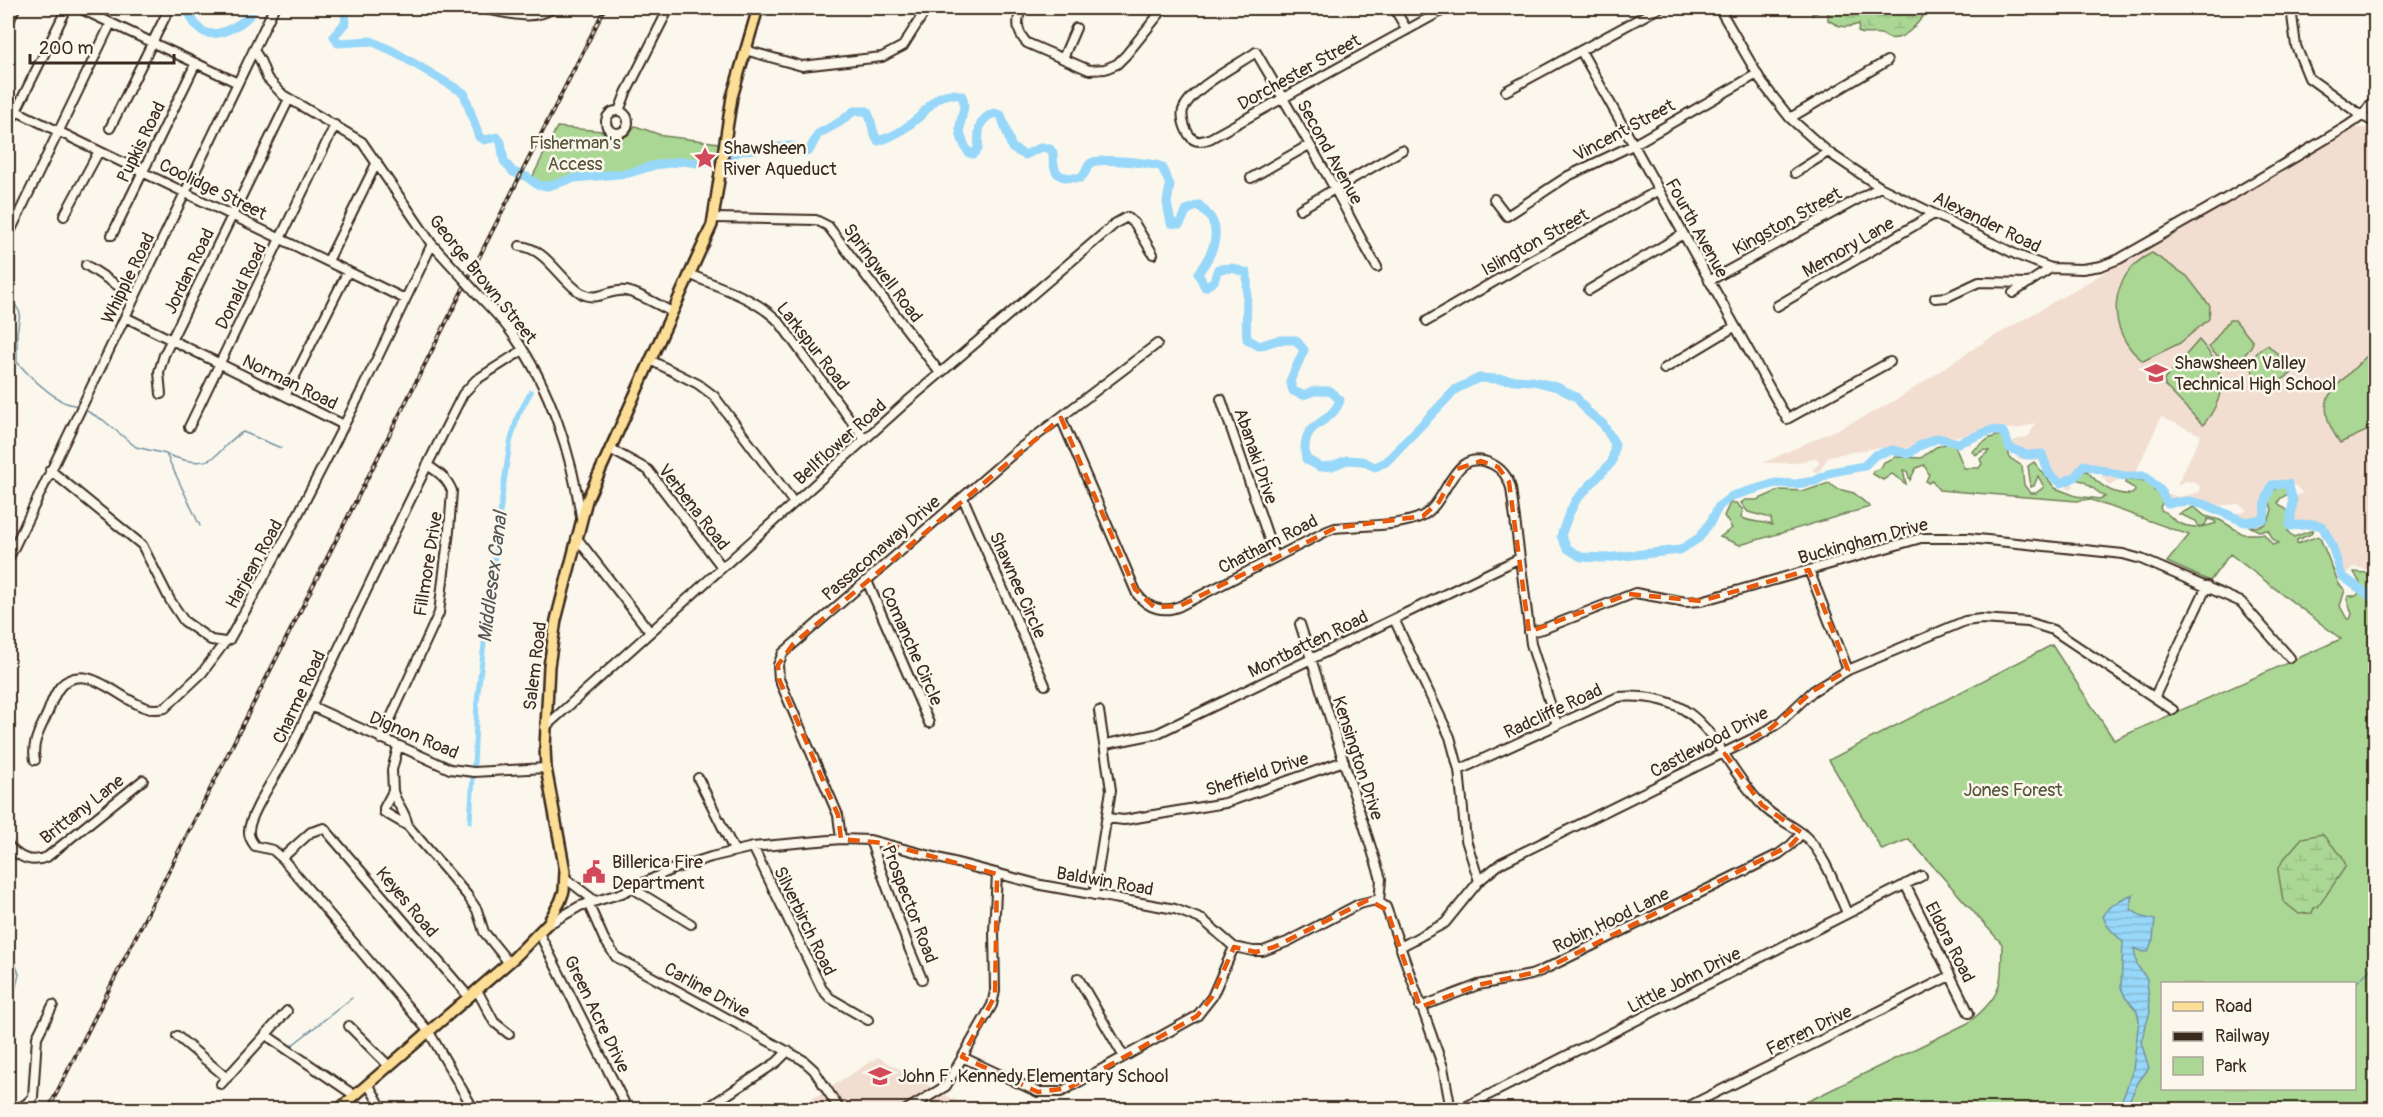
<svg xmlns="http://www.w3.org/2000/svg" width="2383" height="1117" font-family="Pangolin,sans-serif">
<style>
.built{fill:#f2ded1}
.green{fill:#abd795;stroke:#73805a;stroke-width:1.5;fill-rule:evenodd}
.wetland{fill:url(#wetland-marsh);stroke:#73805a;stroke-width:1.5}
.water{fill:url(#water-rules);stroke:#7292a1;stroke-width:1.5}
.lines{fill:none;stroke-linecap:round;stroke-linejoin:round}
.stream{stroke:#7292a1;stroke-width:1.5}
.canal{stroke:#97d7f9;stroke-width:5}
.river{stroke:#97d7f9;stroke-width:9}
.minor-casing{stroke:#3b2a1e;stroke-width:12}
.major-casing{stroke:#3b2a1e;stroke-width:14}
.minor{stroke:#fbf7ec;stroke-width:8}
.major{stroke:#fcde96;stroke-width:9}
.rail-casing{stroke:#3b2a1e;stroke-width:4}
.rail{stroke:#fbf7ec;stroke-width:1.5;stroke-dasharray:4.5;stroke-linecap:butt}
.minor-bridge-casing{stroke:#3b2a1e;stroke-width:12;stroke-linecap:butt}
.minor-bridge{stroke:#fbf7ec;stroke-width:8}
.marked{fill:none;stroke:#e8590c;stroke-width:4.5;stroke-dasharray:12 8;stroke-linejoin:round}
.labels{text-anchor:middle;stroke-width:5;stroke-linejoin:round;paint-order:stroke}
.street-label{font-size:18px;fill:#3b2a1e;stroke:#fbf7ec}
.park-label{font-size:18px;fill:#57553c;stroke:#fbf7ec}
.poi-label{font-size:18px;fill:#3b2a1e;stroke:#fbf7ec;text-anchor:start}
.water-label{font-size:20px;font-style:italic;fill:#525555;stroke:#fbf7ec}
</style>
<defs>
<pattern id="wetland-marsh" width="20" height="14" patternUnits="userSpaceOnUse" patternTransform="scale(1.5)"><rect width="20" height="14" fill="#abd795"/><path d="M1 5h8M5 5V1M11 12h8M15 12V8" fill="none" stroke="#94b980"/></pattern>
<pattern id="water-rules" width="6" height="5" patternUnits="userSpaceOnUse" patternTransform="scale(1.5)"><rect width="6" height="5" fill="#97d7f9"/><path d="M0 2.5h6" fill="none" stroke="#83b9d5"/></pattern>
</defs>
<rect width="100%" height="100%" fill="#fbf7ec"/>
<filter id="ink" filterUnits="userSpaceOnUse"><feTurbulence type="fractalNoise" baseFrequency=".0167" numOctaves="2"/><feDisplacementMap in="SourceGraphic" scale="12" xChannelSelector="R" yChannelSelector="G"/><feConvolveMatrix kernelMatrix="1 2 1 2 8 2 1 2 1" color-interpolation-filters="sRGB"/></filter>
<g filter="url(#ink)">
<path class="built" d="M2355 127 2375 130V571L2354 567 2345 576 2342 575 2338 561 2339 558 2327 543 2329 542 2336 543 2326 526 2315 522 2303 530 2292 529V507L2286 500 2303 493 2292 483 2282 482 2264 493 2263 498 2268 508 2267 512 2258 525 2255 524V518L2237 523 2212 511 2219 509 2234 514 2245 512 2246 509 2238 504 2215 506 2192 502 2181 507 2174 505 2166 496V493L2179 497 2200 492V487L2195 482 2186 481 2177 485 2201 435 2161 417 2134 476 2122 477 2110 486 2101 476 2111 471 2110 468 2077 467 2072 481 2074 487 2070 489 2057 482 2040 460 2018 459 2012 450 2013 441 2029 436 2035 423 2018 429 1995 428 1969 445 1965 443 1966 436H1958L1908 448H1876L1829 456 1818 473 1812 470 1819 464 1818 459 1815 458 1794 463H1763L1866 416 1901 397 1976 347Z
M878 1057 944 1094 972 1109 794 1110Z"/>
<path class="green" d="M635 126 664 136 719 143 717 160 697 163 683 161 656 165 629 173 575 178 548 186 538 185 531 180 557 127 602 131 609 137 617 139 628 135Z
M2152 253 2187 276 2210 306 2209 319 2180 343 2143 361C2105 332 2107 274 2152 253Z
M2229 320H2235L2253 342C2245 363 2222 366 2209 347Z
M2199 340C2226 370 2229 393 2203 425L2165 386 2164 380Z
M2268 345 2292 368 2291 374 2267 389C2247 378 2247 354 2268 345Z
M2371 352 2375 356V427L2340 443C2332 431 2322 414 2328 398 2331 389 2362 361 2371 352Z
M2001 435 2005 439 2010 458 2022 466 2024 485 2030 493H2036L2044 487 2038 476 2034 486 2031 487 2028 466 2034 462 2055 488 2076 496 2100 499 2105 497 2083 481 2078 480 2080 472 2087 471C2098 484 2114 496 2132 494L2135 491 2134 488 2125 483 2126 480 2145 481 2155 485 2154 491 2158 492 2163 502 2160 507 2161 510C2169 513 2170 518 2177 522 2190 529 2203 528 2216 523L2215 521 2208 519 2205 525 2199 527 2196 521 2179 514 2194 507 2205 516 2220 520 2243 534H2264L2273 545 2279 543 2273 539 2268 530 2259 531 2249 526C2264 528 2269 524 2272 509L2268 498 2277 487 2284 486 2292 491 2280 499 2278 503 2288 511V532L2294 537 2313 530 2311 534 2297 540V544L2318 536 2320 538 2339 584 2345 590 2340 606 2347 619H2350L2352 614 2347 599 2349 596H2356L2359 593 2360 583 2354 572 2367 573 2375 578V1109L1790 1110 1968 1023C2003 995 2001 986 2002 944L1909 839 1882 850 1829 760 2052 645 2114 740 2341 639 2230 554 2210 581 2167 562 2189 535 2089 499 2077 501 1939 490 1932 481 1928 483 1926 481 1929 474 1924 465 1916 468 1910 480 1907 471 1903 470 1906 484 1892 474 1883 480 1873 474V471L1881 468 1884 462 1896 457 1921 458 1936 447 1949 443 1955 446 1964 468H1979L1982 464 1980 459 1989 451 1984 450 1975 455 1972 451 1990 438ZM2162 984H2354V1088H2162Z
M1829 483 1838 489 1854 493 1870 507 1740 545 1720 537 1732 528 1724 516 1730 503H1736L1743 510 1741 517C1752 524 1761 520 1772 525L1771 518 1748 512 1741 503 1745 500H1757L1780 490 1805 491Z"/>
<path class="wetland" d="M1813 8H1929C1921 19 1906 42 1889 38 1886 37 1884 35 1881 34 1872 32 1866 36 1858 32L1859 24C1846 29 1839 27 1828 20V12H1819L1812 15Z
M2322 834 2342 856 2346 866 2318 907 2314 908 2312 913 2299 914 2283 901 2278 870 2283 860 2302 838Z"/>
<path class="water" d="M2134 894 2131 898V909L2142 917 2155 920 2153 939 2148 951 2144 952 2134 948 2137 965 2147 979 2150 1012 2141 1042 2149 1068 2139 1081 2127 1105 2122 1109H2117L2125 1093 2133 1069 2139 1020 2137 1011 2125 997 2121 987 2123 942 2109 928 2103 917C2108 906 2123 897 2134 894Z"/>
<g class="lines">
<path class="stream" d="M8 292 20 313 17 333V362C31 378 43 389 60 400 65 404 72 404 78 406
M85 410 103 420 136 447 166 454 200 526
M168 455C182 460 201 466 214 457 224 449 231 438 243 432L281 448
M8 955 14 960 19 974 8 1021
M2354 985 2376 964
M291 1046 352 998"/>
<path class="canal" d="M474 766 477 701 503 489 510 443 518 415 531 392
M470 821 473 776"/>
<path class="river" d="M187 8C191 17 196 30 207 33 221 37 250 21 253 8
M344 8 346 22 334 36 338 43 371 41 393 51 464 93 479 137 485 140 497 137 501 142 504 161 513 172 527 177 538 185 548 186 575 178 629 173 655 165 683 161 697 163 714 161 744 150 791 146 803 152 809 151 818 134 840 122 854 111H867C873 121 871 132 878 141 894 137 907 128 919 117 932 104 941 88 962 96 970 114 949 123 969 153L973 154 978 149C980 132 975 121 994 113L1001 115 1012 148 1025 155 1042 147 1050 149 1053 153C1053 176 1058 178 1080 178 1087 173 1086 167 1091 163 1097 157 1153 163 1162 167L1170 185 1167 203 1171 223 1180 224 1187 210 1199 205C1203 209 1209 215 1212 220 1221 238 1209 259 1198 273L1205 287 1214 281 1218 269 1232 268 1247 273C1248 295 1245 316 1247 339L1259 346 1278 340H1296L1304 350 1290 381 1293 391 1303 395 1314 391H1330L1340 400C1330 429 1299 418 1306 459L1320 467 1332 466 1347 460 1362 461 1375 467 1386 462 1456 389 1479 378 1533 381 1557 387 1576 397 1588 412 1603 424 1615 444 1612 462 1576 500 1568 516 1561 536 1567 548 1581 557 1605 558 1680 550 1699 538 1711 521 1719 506 1732 496 1776 483 1796 484 1815 481 1832 472 1864 466 1875 455 1892 450 1909 454 1919 446 1938 438 1958 443 1992 430 2003 432 2010 448 2027 455 2042 454 2049 474 2061 483 2075 477 2084 465 2123 476H2145L2161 491 2167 503 2189 501 2206 505 2245 522 2264 519 2266 500 2272 485 2288 484 2293 500 2290 526 2312 524 2322 526 2331 543 2342 576 2376 600"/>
<g class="minor-casing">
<path id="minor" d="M79 8 238 83
M478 8C502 11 531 23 553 8
M1022 8C1016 21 1016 32 1027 43L1089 70 1105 69 1117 64 1126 55 1164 8
M1150 8 1159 14
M1394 8 1407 30
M1719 8 1763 84 1790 118 1828 152 1880 187 2017 255 2051 268 2082 269 2101 266 2119 259 2230 196 2346 127 2362 116 2376 97
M2291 8 2296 46 2309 78 2362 116 2376 123
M8 24 15 8
M254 50 260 60 267 78 283 95 362 142 431 243 463 278
M745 50 802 66 882 57 903 46 927 8
M1581 51 1787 419 1890 362
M1063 58 1076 28
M1506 91 1659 8
M8 107 405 299
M606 122a11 11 0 1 1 22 0a11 11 0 1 1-22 0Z
M619 111 626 93 669 8
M1790 118 1887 61
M8 127 67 8
M110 128 166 15
M1795 173 1828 152
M1251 178 1309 145
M1494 199 1507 216 1568 176 1633 145 1757 74
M1300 209 1402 150
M64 216 99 151
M714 218 816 220 828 226 940 373
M112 235 196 63
M8 236 111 23
M520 246C546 248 560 280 581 293 598 303 609 288 626 291 641 294 658 305 672 312
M328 261 377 162
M86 265 135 297
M1377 267C1362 242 1349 215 1335 189 1309 143 1283 98 1256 52 1238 65 1191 88 1183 110 1181 117 1185 130 1190 136 1195 144 1204 141 1211 138 1290 94 1368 51 1447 8
M689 274C720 288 757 298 780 323L865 440
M1709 281 1880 187
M471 287C485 303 502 318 514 336 550 387 572 455 581 517
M1589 290 1683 234
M2013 293 2051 268
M1935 298 1947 297 1979 282 2028 283
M1777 306 1934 214
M125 317 344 425
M1427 321 1519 267 1659 190
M650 360 698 384 714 396 794 503
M1664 369 1734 327
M161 394 159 372 164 355 289 99
M285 396 348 271
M1221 399 1275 557
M1061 418 1137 594C1148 609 1164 613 1180 606L1327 531 1335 528C1360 525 1400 527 1422 516 1449 503 1451 445 1492 464 1502 469 1508 477 1511 488L1531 644 1557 725
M189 427 335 125
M610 449 648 470 722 567
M50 470 142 545 170 600 184 621 211 640 225 642
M963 498 1045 685
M576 537 650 632
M8 560 274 8
M1809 570 1848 670
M867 581 929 723
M1394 619 1450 737 1459 770 1466 840 1479 881
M1300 624 1381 879 1379 902
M1529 632 1543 629 1635 593 1686 602 1701 601 1921 538H1968L2123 554 2141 559 2241 602 2290 658
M2155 696 2207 586
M311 706 450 769 474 772 546 768
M545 727 903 405 1116 223 1127 217 1135 224 1153 254
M381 739 439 613 449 531 452 491C447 478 438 472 427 465
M1106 744 1156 734 1520 558
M35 760C31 743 41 728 48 712 51 704 54 694 60 687 85 658 122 702 147 708 153 710 159 709 165 708L202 673 225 642 229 640 291 528 360 394 432 244
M1459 770 1618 697C1711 691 1711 752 1762 805 1774 819 1793 824 1806 837 1826 856 1836 889 1847 913
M698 778 734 850
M393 791C396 804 405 810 408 826L384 812V808Z
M393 791 392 770 398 747
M1107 818 1124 820 1225 803 1344 761
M408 826 467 895 477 910 484 932 509 963
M841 839 838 815 779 679 778 665 783 653 1015 452 1157 344
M870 840 909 948 922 979
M8 845C18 857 30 864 47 857L143 780
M753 847 822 989 830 998 868 1020
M282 858 311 832 324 828 469 997
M565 878 595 901
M1905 884 1969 1013
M632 888 691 924
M1094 895 1111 790 1099 711
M588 903 604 939 616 957 803 1060 814 1070 840 1110
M547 925 580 906 622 893 673 869 711 857 753 847 841 839 870 840 1041 885 1175 909 1203 920 1234 947 1253 951H1263L1287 942 1359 904 1376 900 1386 907 1390 918 1443 1067 1451 1110
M539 933 628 1110
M1400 947 1445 923 1479 881 1501 863 1760 735 1780 722 1813 691 1848 670 1965 621 1981 619 2028 622 2053 630 2173 710
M1078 978 1124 1057
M477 990 494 1022 509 1034
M1420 1007 1478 985 1531 975 1541 971 1779 854 1791 845 1802 833
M349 1026 389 1066
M266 1035 354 1095
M177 1036 227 1078
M962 1057 1038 1092H1061L1197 1016 1212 997 1234 947
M221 1084 287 1011
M368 1084 383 1110
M16 1110 26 1104 33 1097 37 1037 53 1005
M474 1110 429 1032 282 858 273 850 255 846C252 842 249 838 249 833 247 816 282 767 291 748 348 630 403 511 463 394L476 380 523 350
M704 1110 777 1062 788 1051
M906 1110 946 1086 992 1005 995 991 994 931 997 874
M1459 1110 1922 876
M1681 1110 1950 976"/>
</g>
<g class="major-casing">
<path id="major" d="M338 1110 514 958 548 923 560 902 564 891 565 871 546 768 545 748 549 666 556 620 587 500 712 225 732 97 758 8"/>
</g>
<use href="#minor" class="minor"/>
<use href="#major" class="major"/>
<g class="rail-casing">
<path id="rail" d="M48 1110 605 8"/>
</g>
<use href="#rail" class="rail"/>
<g class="minor-bridge-casing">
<path id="minor-bridge" d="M463 278 471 287"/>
</g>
<use href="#minor-bridge" class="minor-bridge"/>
</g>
</g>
<path class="marked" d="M1061 418 1135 589 1154 607 1180 606 1335 528 1423 516 1439 502 1457 469 1481 461 1498 467 1509 482 1529 632 1629 594 1701 601 1809 570 1848 670 1813 691 1771 728 1725 754 1762 805 1802 833 1791 845 1541 971 1478 985 1420 1007 1387 910 1368 900 1274 947 1256 952 1234 947 1212 997 1197 1016 1069 1088 1038 1092 962 1057 995 996 997 874 883 843 841 839 838 815 779 679 778 665 793 644Z"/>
<defs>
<g id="sight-bare" transform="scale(1.8)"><path d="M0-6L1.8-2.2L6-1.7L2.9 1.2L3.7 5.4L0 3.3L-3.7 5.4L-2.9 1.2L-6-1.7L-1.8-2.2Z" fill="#d1495b" stroke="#fbf7ec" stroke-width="2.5" paint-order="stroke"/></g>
<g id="school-bare" transform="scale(1.8)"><path d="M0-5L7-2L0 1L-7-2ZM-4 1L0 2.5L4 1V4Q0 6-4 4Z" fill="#d1495b" stroke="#fbf7ec" stroke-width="2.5" paint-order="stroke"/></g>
<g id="civic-bare" transform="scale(1.8)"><path d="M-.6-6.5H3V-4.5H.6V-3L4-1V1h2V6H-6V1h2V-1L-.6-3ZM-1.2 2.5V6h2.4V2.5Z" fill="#d1495b" stroke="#fbf7ec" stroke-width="2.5" paint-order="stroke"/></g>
</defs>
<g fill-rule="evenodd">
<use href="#sight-bare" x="705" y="158"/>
<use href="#school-bare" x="2156" y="373"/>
<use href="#civic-bare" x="594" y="872"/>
<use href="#school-bare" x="880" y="1076"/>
</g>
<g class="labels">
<g class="street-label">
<text transform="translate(1299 72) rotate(-29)" y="6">Dorchester Street</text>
<text transform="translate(1624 130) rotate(-28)" y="6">Vincent Street</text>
<text transform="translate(141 142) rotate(-64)" y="6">Pupkis Road</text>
<text transform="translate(1330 152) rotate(61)" y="6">Second Avenue</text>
<text transform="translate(213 189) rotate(26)" y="6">Coolidge Street</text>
<text transform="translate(1787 221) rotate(-29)" y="6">Kingston Street</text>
<text transform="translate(1987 222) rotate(26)" y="6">Alexander Road</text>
<text transform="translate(1697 228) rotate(61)" y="6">Fourth Avenue</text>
<text transform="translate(1535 242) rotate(-29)" y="6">Islington Street</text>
<text transform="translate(1848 247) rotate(-30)" y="6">Memory Lane</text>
<text transform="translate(189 271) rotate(-64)" y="6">Jordan Road</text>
<text transform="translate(883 273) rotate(53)" y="6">Springwell Road</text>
<text transform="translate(128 278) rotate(-64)" y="6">Whipple Road</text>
<text transform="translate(483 279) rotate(51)" y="6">George Brown Street</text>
<text transform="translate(241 286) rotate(-64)" y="6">Donald Road</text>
<text transform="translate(813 346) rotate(52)" y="6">Larkspur Road</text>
<text transform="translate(290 382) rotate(26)" y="6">Norman Road</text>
<text transform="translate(840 442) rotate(-42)" y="6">Bellflower Road</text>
<text transform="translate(1256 456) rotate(71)" y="6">Abanaki Drive</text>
<text transform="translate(694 507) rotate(52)" y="6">Verbena Road</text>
<text transform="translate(1863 541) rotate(-15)" y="6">Buckingham Drive</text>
<text transform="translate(1268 544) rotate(-27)" y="6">Chatham Road</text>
<text transform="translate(881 548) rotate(-41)" y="6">Passaconaway Drive</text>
<text transform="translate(254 564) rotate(-61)" y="6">Harjean Road</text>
<text transform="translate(428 564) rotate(-81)" y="6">Fillmore Drive</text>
<text transform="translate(1018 585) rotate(66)" y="6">Shawnee Circle</text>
<text transform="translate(1308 644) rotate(-26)" y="6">Montbatten Road</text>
<text transform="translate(912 646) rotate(66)" y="6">Comanche Circle</text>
<text transform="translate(535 666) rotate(-83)" y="6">Salem Road</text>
<text transform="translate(299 697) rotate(-65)" y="6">Charme Road</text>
<text transform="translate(1553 711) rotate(-25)" y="6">Radcliffe Road</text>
<text transform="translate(414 735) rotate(23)" y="6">Dignon Road</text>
<text transform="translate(1709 742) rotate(-28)" y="6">Castlewood Drive</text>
<text transform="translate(1358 758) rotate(72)" y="6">Kensington Drive</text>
<text transform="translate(1257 774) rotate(-18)" y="6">Sheffield Drive</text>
<text transform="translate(82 809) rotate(-38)" y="6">Brittany Lane</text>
<text transform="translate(1105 881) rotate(10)" y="6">Baldwin Road</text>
<text transform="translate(407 902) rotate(50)" y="6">Keyes Road</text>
<text transform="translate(910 904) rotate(69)" y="6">Prospector Road</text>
<text transform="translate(1611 920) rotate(-26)" y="6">Robin Hood Lane</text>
<text transform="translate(805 921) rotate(64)" y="6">Silverbirch Road</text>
<text transform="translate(1950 942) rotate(63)" y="6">Eldora Road</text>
<text transform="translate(1684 980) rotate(-27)" y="6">Little John Drive</text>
<text transform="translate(707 990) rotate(29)" y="6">Carline Drive</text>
<text transform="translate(597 1014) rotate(64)" y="6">Green Acre Drive</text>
<text transform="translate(1809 1030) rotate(-26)" y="6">Ferren Drive</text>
</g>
<g class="park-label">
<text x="575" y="149">Fisherman's<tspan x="575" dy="21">Access</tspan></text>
<text x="2013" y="796">Jones Forest</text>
</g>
<g class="poi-label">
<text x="723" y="154">Shawsheen<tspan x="723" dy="21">River Aqueduct</tspan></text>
<text x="2174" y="369">Shawsheen Valley<tspan x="2174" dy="21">Technical High School</tspan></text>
<text x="612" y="868">Billerica Fire<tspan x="612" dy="21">Department</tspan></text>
<text x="898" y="1082">John F. Kennedy Elementary School</text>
</g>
<g class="water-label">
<text transform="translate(492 577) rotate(-83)" y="7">Middlesex Canal</text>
</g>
</g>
<rect width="2383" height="1117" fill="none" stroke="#fbf7ec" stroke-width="30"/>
<rect x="15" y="15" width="2353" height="1087" fill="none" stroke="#3b2a1e" stroke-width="2" filter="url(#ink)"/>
<rect x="2161" y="982" width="195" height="108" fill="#fbf7ec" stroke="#aea59a" stroke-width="1.5"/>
<rect x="2173" y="1002" width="30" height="9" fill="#fcde96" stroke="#aea59a" stroke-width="1.5"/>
<text x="2215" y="1012" font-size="18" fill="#3b2a1e">Road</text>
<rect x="2173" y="1032" width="30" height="9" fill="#3b2a1e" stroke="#aea59a" stroke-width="1.5"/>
<text x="2215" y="1042" font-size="18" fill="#3b2a1e">Railway</text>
<rect x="2173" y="1057" width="30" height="18" fill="#abd795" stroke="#aea59a" stroke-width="1.5"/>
<text x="2215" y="1072" font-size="18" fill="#3b2a1e">Park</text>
<path d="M30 54v9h144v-9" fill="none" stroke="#3b2a1e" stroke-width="3"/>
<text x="39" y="54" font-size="18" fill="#3b2a1e" stroke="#fbf7ec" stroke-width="4.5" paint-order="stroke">200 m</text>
</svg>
